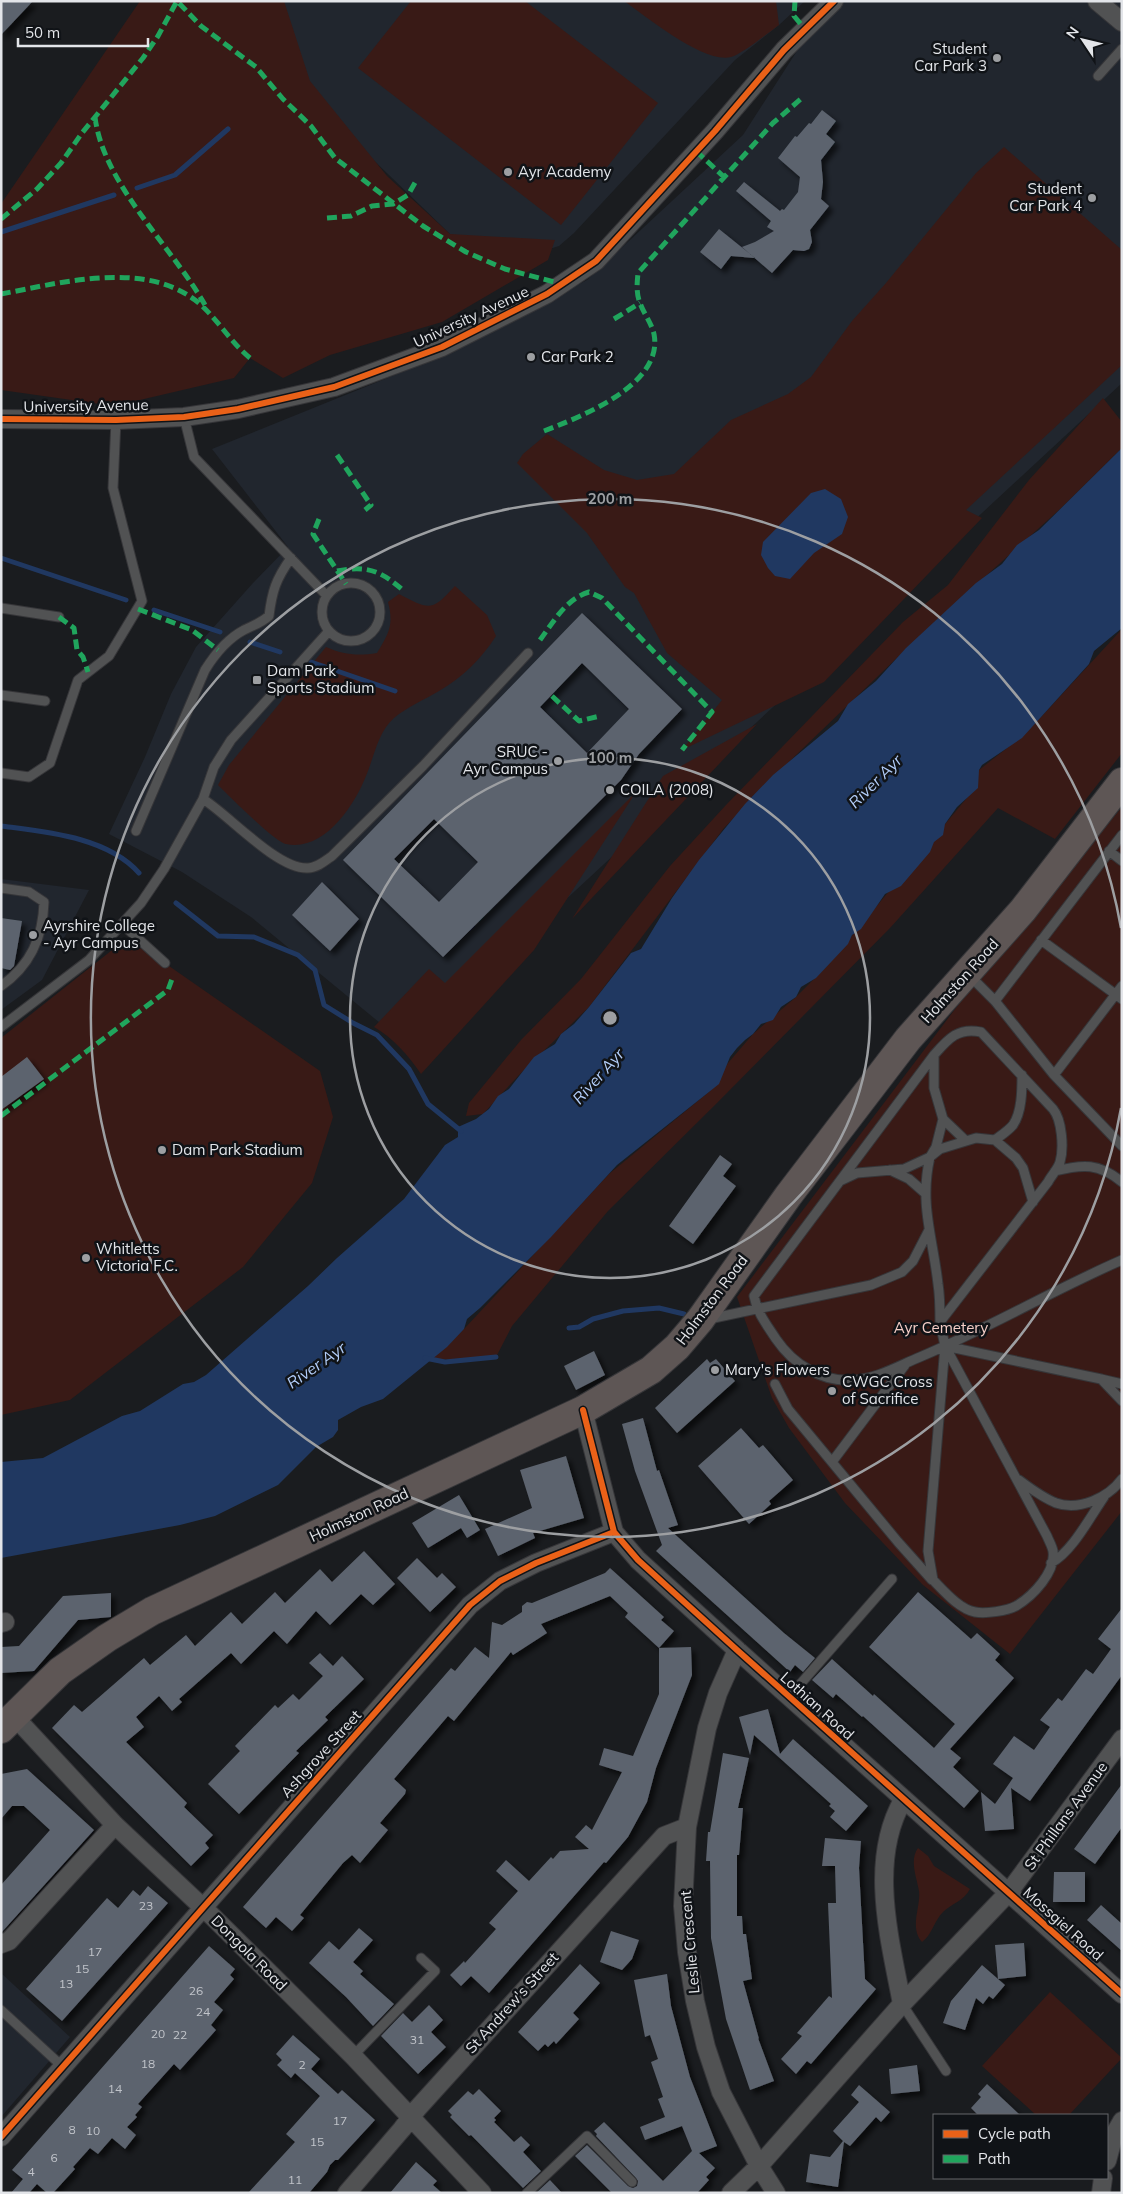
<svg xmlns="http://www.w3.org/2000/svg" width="1123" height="2194" font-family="Mulish,sans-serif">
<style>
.built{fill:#21262e}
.green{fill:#391a16}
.water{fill:#203861}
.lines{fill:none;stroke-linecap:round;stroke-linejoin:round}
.stream{stroke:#203861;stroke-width:5}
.building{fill:#5c636e;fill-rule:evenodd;filter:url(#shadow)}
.service-casing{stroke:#363639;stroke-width:11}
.minor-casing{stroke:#363639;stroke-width:20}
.primary-casing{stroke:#363639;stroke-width:30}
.service{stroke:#515253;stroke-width:9}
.minor{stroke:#515253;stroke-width:18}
.primary{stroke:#5e5655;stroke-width:28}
.quiet{stroke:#20a55d;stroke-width:5;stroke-dasharray:10 5;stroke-linecap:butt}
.cycleway-casing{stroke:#101317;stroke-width:9}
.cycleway{stroke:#ea6118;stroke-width:6}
.ring{fill:none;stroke:#9d9fa2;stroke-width:2.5}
.poi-dot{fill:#9d9fa2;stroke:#101317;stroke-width:2}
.labels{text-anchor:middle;stroke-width:5;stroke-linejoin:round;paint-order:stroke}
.number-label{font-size:12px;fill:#c1c4ca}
.poi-label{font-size:15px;fill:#e3e5e9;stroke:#101317;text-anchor:start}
.street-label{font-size:15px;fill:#e3e5e9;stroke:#101317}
.park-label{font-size:15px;fill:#f4cdc6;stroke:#101317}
.water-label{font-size:16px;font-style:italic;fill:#b3cefa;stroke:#101317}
.centre{fill:#9d9fa2;stroke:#101317;stroke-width:2.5}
.ring-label{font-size:15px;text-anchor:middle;font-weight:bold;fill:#9d9fa2;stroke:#101317;stroke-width:5;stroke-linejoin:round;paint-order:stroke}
</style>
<defs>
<filter id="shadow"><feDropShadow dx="4.5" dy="4.5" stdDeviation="2.5" flood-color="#0009"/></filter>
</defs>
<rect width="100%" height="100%" fill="#1a1c1f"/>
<path class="built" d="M209 1H805L779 25 735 60 574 233 559 246 543 251 450 234Z
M829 1H1122V383L408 1046 251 917 182 872 109 834 145 757 171 694 196 647 253 583 288 547 212 449 427 362 587 280 743 135Z
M1 879 89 890 42 980 1 1010Z
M1 1973 70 2037 1 2117Z"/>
<path class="green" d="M140 1H284L310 81 387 176 450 234 555 240 548 260 442 322 330 355 283 378 250 358 234 378 114 406 1 390V204Z
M411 1H525L658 103 561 225 358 68Z
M624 1H776L779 25C768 33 742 54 731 57 704 64 647 17 624 1Z
M1004 147 1122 250V365L966 510 982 518 824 682 682 750 722 700 667 653 634 593 625 587 587 533 517 463 523 454 547 434 604 470 637 480 674 474 731 420 788 394 811 377 852 321 886 283 976 173Z
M1103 398 1122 422V448L1059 510 927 629 795 756 724 828 589 1007 519 1075 483 1114 466 1116 469 1103 521 1040 581 979 670 866 726 805 903 622 948 585 1029 480Z
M455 586 487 615 496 636C482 658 462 678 439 691 424 700 407 707 394 718 378 732 374 757 366 776 354 806 324 852 286 844 275 842 228 795 218 785L229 765 326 647C344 655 358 656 377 653 389 633 394 625 388 602L399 594C430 610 431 612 455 586Z
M1122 629V753L1055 839 998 808 890 928 717 1103 608 1211 512 1326 496 1357 431 1360 464 1329 609 1174 710 1091 728 1063 753 1034 796 997 825 968 971 793 979 770 1007 748 1042 716Z
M757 724 572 919 663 776Z
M636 792 534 950 421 1074C409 1056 392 1037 374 1027L429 969 445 983Z
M1122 807V1511L1010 1654 923 1585 845 1503 789 1428 772 1398 737 1297 968 992Z
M121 943 146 950 320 1071 333 1117 312 1183 243 1267 70 1400 1 1415V1038Z
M918 1848 928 1856 934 1866 970 1889C964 1901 951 1904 943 1912 934 1921 932 1935 922 1942 909 1927 921 1907 919 1891 917 1878 909 1860 918 1848Z
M1050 1992 1122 2058 1069 2115H1036L982 2066Z"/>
<path class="water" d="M1122 448V628L1094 651 1089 664 1022 738 982 765 979 770 978 788 957 807 945 824 943 835 934 842 930 852 901 886 885 894 861 929 852 935 848 944 816 978 801 987 796 997 781 1007 773 1020 761 1024 753 1034 745 1040 737 1048 730 1057 719 1084 617 1165 551 1237 480 1308 467 1319 464 1329 447 1347 383 1399 361 1407 338 1420V1430L333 1437 316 1447 278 1485 215 1516 180 1525 1 1558V1462L43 1458 122 1416 140 1411 183 1384 194 1382 206 1375 308 1286 337 1258 404 1199 445 1145 458 1137V1127L476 1119 489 1109 498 1096 509 1089 534 1057 555 1044 561 1034 574 1024 589 1007 631 953 641 949 672 898 699 860 745 804 773 775 838 721 848 704 876 681 906 648 976 583 1002 564 1017 545 1039 530Z
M825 489 841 499 848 517 842 534 814 553 790 579 775 576 768 568 761 555 763 542 811 493Z"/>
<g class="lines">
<path class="stream" d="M137 188 175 175 228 129
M1 232 114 195
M1 558 126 600
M154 610 220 632
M250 642 280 652
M311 662 395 691
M1 826C47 832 107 837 139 873
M176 903 218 936 254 937 298 955 315 970 324 1005 353 1023 377 1035 409 1069 428 1104 461 1131
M569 1328 579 1327 593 1319 623 1311 659 1308 684 1314
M425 1358 445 1362 496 1357"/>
</g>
<path class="building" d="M1 1H33L1 35Z
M822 110 836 121 826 134 835 142 821 160 823 182 821 199 829 206 810 230 812 242 809 249 804 251 793 250 772 273 742 247 755 242 774 231 767 227 771 221 736 191 744 182 780 211 782 209 784 210 798 192 800 177 778 158 795 136 797 137 809 123 811 124Z
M719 229 755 258 731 256 721 269 700 252Z
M582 613 682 709 639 754 621 780 443 957 343 860ZM582 663 629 709 587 753 540 707ZM434 819 478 862 439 902 394 859Z
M322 882 359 919 330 951 292 915Z
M1 918 22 921 14 966 10 970 1 968Z
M27 1057 44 1079 1 1110V1077Z
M720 1155 732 1164 723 1176 736 1186 693 1244 669 1226Z
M594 1351 605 1375 576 1390 564 1366Z
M707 1359 710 1363 716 1359 735 1381 677 1433 655 1408Z
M643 1418 657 1471 659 1470 678 1525 668 1528 784 1633 815 1658 803 1672 795 1665 790 1672 656 1551 662 1545 635 1471 622 1424Z
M741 1428 759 1448 763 1445 793 1480 769 1501 771 1504 749 1524 698 1466Z
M566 1456 584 1518 533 1533 535 1538 498 1556 485 1529 532 1508 520 1470Z
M459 1495 480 1530 467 1538 461 1528 428 1548 412 1523Z
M364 1551 395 1584 373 1605 361 1594 330 1625 316 1611 287 1644 274 1631 241 1664 231 1653 179 1699 182 1702 172 1711 159 1696 136 1717 144 1727 126 1742 187 1803 184 1807 213 1835 205 1843 209 1848 191 1866 52 1728 74 1705 82 1712 144 1658 150 1665 186 1635 195 1646 231 1612 242 1624 275 1592 285 1603 320 1569 332 1582Z
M417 1558 437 1578 442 1573 456 1587 430 1612 397 1578Z
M610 1568 664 1617 661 1620 674 1631 659 1648 625 1617 628 1613 610 1596 541 1624 547 1633 513 1655 511 1652 454 1721 448 1716 394 1779 406 1790 405 1794 380 1823 388 1830 360 1863 352 1855 343 1863 300 1915 304 1918 292 1931 276 1917 266 1928 243 1907 451 1668 455 1671 475 1647 489 1658 492 1622 502 1625 522 1612V1606L527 1602 532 1603 605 1573Z
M918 1592 971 1639 977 1633 1000 1654 995 1660 1014 1678 950 1749 961 1758 953 1767 979 1791 964 1808 863 1716 862 1717 836 1694 833 1698 812 1680 832 1659 873 1696 874 1694 934 1748 955 1724 869 1647Z
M111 1593V1617L78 1620 34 1671 1 1673V1647L19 1646 63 1596Z
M1122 1608V1675L1030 1801 1011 1788 1014 1829 985 1831 981 1792 995 1804 1013 1778 993 1764 1014 1736 1034 1750 1050 1727 1040 1720 1058 1698 1062 1701 1086 1669 1093 1674 1111 1649 1098 1639Z
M691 1647 692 1675 656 1768 647 1802 628 1837 606 1863 604 1862 489 1993 471 1976 461 1986 450 1975 464 1961 465 1963 496 1929 489 1923 518 1891 496 1871 506 1860 529 1881 551 1857 553 1859 560 1851 589 1849 575 1837 586 1825 592 1830 622 1772 599 1765 604 1748 633 1756 659 1694V1648Z
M320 1653 333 1666 342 1656 364 1679 325 1717 328 1720 296 1751 299 1753 239 1814 208 1784 240 1751 235 1746 275 1705 278 1708 293 1694 299 1700 323 1676 309 1663Z
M768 1709 780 1754 793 1739 868 1806 846 1831 830 1817 835 1811 829 1806 831 1804 754 1735 750 1755 739 1717Z
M723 1753 749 1758 738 1808H743L739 1855H737V1916H742L743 1934H746L752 1979 743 1981 759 2039 758 2038 774 2081 750 2090 726 2019 711 1938 710 1861H706L708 1832H710Z
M27 1769 94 1830 1 1933V1885L50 1830 24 1806H12L1 1819V1774Z
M1122 1784V1827L1095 1864 1074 1849Z
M825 1838 861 1841 859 1868 865 1979 876 1989 811 2064 807 2061 796 2074 781 2059 802 2036 797 2033 829 1996 832 1998 828 1903H836L835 1866H822Z
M1054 1872H1085V1902H1053Z
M148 1886 168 1903 62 2021 26 1989 107 1898 118 1908 133 1890 140 1896Z
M1101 1905 1122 1924V1951L1087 1920Z
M359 1928 373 1940 353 1962 363 1971 360 1974 394 2004 373 2026 346 1997 309 1963 329 1941 339 1950Z
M611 1931 639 1940 632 1959 622 1970 600 1962Z
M1024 1943 1026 1976 998 1979 1005 1985 993 1999 989 1996 983 2004 976 1998 965 2030 943 2023 951 2001 982 1965 998 1979 995 1945Z
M209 1946 235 1969 230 1975 234 1979 214 2002 223 2010 211 2025 216 2030 180 2070 174 2064 138 2104 142 2107 135 2115 137 2117 127 2127 136 2135 125 2149 112 2138 98 2154 90 2148 73 2167 75 2169 53 2193H47L37 2184 29 2193H11L23 2179 12 2170Z
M580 1964 600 1983 573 2013 579 2019 556 2044 554 2041 548 2047 545 2044 538 2051 518 2032Z
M667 1974 671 2006 690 2077 717 2146 699 2153 715 2168 706 2177 709 2180 697 2193H612L575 2156 587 2145 628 2186 633 2188 637 2186 638 2181 636 2178 596 2136 597 2134 594 2131 604 2122 663 2181 692 2151 682 2126 645 2140 640 2127 665 2117 658 2099 663 2097 651 2062 658 2059 650 2035 645 2037 634 1980Z
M429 2005 443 2020 431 2032 446 2047 418 2074 381 2036 403 2013 412 2022Z
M293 2035 320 2059 311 2069 338 2094 342 2090 375 2120 338 2160H335L330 2165 327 2172 309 2193H248L295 2142 286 2134 320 2096 295 2073 291 2078 277 2065 282 2060 276 2054Z
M917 2065 920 2091 891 2094 889 2069Z
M987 2084 1020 2115H978L971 2108 981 2097 978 2094Z
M859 2085 890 2112 881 2122 876 2117 850 2146 844 2142 838 2187 806 2182 810 2154 830 2157 843 2141 833 2131 859 2102 851 2095Z
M479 2089 501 2111 494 2118 496 2120 494 2122 514 2142 521 2136 530 2145 523 2152 541 2171 523 2188 471 2135 469 2136 450 2117 452 2115 448 2111 468 2091 473 2095Z
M416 2162 437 2181 433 2185 442 2193H390Z
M550 2180 562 2193H536Z"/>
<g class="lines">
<g class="service-casing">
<path id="service" d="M1098 76 1122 49
M184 417 194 457 327 596
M322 612a29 29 0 1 1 58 0a29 29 0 1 1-58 0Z
M1 608 59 617
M1 695 45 701
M1 773 29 777 50 763 78 680 109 656 142 601 113 488 116 420
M203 799C230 816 278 870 308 868 317 868 325 861 332 856L423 766 528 653
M136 831 205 670C215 654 227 639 244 630 254 625 261 623 269 616 272 591 276 579 291 558
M1122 835 995 1001 1054 1075 1122 1146
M1109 851 1122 861
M1 888 29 892 44 902C43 937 31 965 1 986
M122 924 165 963
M1041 940 1122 999
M969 975 995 1001
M1 1027 89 960 141 903 164 869 203 799 214 767 231 740 329 631
M934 1056V1088L943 1119 966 1141
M1054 1075 1122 986
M995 1140C1000 1136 1008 1131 1013 1125 1022 1112 1022 1090 1022 1075
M890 1170 909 1179 925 1193
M1055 1171C1083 1164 1099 1163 1122 1182
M840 1181 857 1173 904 1169 930 1157 936 1147 943 1119
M709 1319 871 1285 902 1272 913 1261 929 1230
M940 1322C940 1310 940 1296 938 1284 933 1238 919 1204 930 1157L940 1149 966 1141 976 1138 995 1140 1016 1158 1023 1168 1033 1202
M945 1346 1047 1536C1049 1541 1052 1546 1053 1551 1056 1572 1033 1596 1016 1606 1007 1611 985 1614 975 1612 959 1609 944 1591 933 1580L928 1551 945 1346 940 1322 1048 1182C1051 1176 1058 1169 1060 1162 1064 1148 1062 1120 1053 1109L981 1032C958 1027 948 1039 934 1055L754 1296C757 1313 767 1325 776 1339 793 1364 821 1382 852 1380 877 1379 898 1366 920 1357 989 1328 1053 1290 1122 1260
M945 1346 1101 1379 1122 1401
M1101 1379 1122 1384
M775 1384 788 1409 898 1542 932 1580
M832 1462 905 1365
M1019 1480C1031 1489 1043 1498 1056 1503 1079 1511 1108 1498 1122 1479
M1051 1563C1072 1552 1090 1517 1104 1497
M789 1697 892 1579
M902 2004 946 2071
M1 2010 63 2067
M353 2056 435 1971 421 1958
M527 2193 587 2136 632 2182"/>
</g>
<g class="minor-casing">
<path id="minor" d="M1097 1 1122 22
M1 419 116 420 184 417 238 409 334 387 442 347 547 294 596 261 715 131 784 50 834 1
M614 1532 638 1560 737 1650 1122 1994
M1 1623 5 1622
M737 1650 718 1693 707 1728 687 1827 683 1906 687 1952 695 2001 706 2047 721 2092 759 2166 776 2193
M14 1716 115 1825 213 1917 353 2056 482 2193
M1 1944 9 1941 115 1825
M902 2004C890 1939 868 1861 903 1800
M1 2137 470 1605 500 1581 536 1563 614 1532 583 1410
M1107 2161 1114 2135 1122 2121
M347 2193 402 2129 417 2109 664 1836 687 1827
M731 2193 759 2166 902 2004 1009 1892 1122 1739
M1101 2193 1103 2178"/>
</g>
<g class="primary-casing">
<path id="primary" d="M1 1729 60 1671 107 1638 152 1611 583 1410 651 1370 677 1347 700 1320 788 1196 908 1039 1023 910 1122 782"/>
</g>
<use href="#service" class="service"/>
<use href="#minor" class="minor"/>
<use href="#primary" class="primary"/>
<path class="quiet" d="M795 1 794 16 805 29
M95 117C103 184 173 248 205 305
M696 151 724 177
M327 218 351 216 372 206 393 204 408 195 416 181
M1 219 37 189 61 163 82 133 143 58 158 36 177 1 201 26 256 67 283 99 311 126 335 158 423 226 466 252 505 269 562 284
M1 294C60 283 142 260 195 300 216 316 229 341 250 358
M614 319 640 303
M544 431C580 417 664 385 654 334 651 322 644 314 640 303 636 293 637 283 638 273L773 123 802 98
M337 455 371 505 365 510
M319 519 313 534 346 584
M337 571C368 565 381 571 404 591
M138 609 192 630 218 650
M59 617 74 628 77 650 83 657 88 672
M540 640C554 621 566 599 589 592L602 598 712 712 682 750
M552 696 579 721 600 716
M1 1116 168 990 172 979"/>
<g class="cycleway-casing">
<path id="cycleway" d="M1 419 116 420 184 417 238 409 334 387 442 347 547 294 596 261 715 131 784 50 834 1
M614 1532 638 1560 737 1650 1122 1994
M1 2137 470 1605 500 1581 536 1563 614 1532 583 1410"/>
</g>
<use href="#cycleway" class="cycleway"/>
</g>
<g class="ring">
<circle cx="610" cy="1018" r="260"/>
<path d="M1121 1108A519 519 0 1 1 1121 928"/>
</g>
<g class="poi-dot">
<circle cx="997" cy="58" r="5"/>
<circle cx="508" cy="172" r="5"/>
<circle cx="1092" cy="198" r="5"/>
<circle cx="531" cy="357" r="5"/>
<rect x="252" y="675" width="10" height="10" rx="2.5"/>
<circle cx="558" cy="761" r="5"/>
<circle cx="610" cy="790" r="5"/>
<circle cx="33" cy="935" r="5"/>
<circle cx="162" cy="1150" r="5"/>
<circle cx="86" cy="1258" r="5"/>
<circle cx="715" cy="1370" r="5"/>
<circle cx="832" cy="1391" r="5"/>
</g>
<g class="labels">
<g class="number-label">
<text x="146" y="1910">23</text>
<text x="95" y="1956">17</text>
<text x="82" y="1973">15</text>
<text x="66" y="1988">13</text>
<text x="196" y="1995">26</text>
<text x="203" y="2016">24</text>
<text x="158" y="2038">20</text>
<text x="180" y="2039">22</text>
<text x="417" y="2044">31</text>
<text x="148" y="2068">18</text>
<text x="302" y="2069">2</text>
<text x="115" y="2093">14</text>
<text x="340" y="2125">17</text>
<text x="72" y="2134">8</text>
<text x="93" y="2135">10</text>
<text x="317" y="2146">15</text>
<text x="54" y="2162">6</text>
<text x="31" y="2176">4</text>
<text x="295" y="2184">11</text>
</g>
<g class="poi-label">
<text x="987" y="54" text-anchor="end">Student<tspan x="987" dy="17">Car Park 3</tspan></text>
<text x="518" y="177">Ayr Academy</text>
<text x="1082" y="194" text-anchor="end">Student<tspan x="1082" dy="17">Car Park 4</tspan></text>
<text x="541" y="362">Car Park 2</text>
<text x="267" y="676">Dam Park<tspan x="267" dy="17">Sports Stadium</tspan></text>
<text x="548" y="757" text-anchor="end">SRUC -<tspan x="548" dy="17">Ayr Campus</tspan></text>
<text x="620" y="795">COILA (2008)</text>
<text x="43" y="931">Ayrshire College<tspan x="43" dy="17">- Ayr Campus</tspan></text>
<text x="172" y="1155">Dam Park Stadium</text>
<text x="96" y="1254">Whitletts<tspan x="96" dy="17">Victoria F.C.</tspan></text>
<text x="725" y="1375">Mary's Flowers</text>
<text x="842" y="1387">CWGC Cross<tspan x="842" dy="17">of Sacrifice</tspan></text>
</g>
<g class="street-label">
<text transform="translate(471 317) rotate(-25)" y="5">University Avenue</text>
<text transform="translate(86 406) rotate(-1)" y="5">University Avenue</text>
<text transform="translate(960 981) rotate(-48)" y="5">Holmston Road</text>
<text transform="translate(712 1300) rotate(-53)" y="5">Holmston Road</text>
<text transform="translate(359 1515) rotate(-25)" y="5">Holmston Road</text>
<text transform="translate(817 1706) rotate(42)" y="5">Lothian Road</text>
<text transform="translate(321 1754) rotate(-48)" y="5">Ashgrove Street</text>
<text transform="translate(1066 1816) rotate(-54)" y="5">St Phillans Avenue</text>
<text transform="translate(1063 1924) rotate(42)" y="5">Mossgiel Road</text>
<text transform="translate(690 1942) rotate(-95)" y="5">Leslie Crescent</text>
<text transform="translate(249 1953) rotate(45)" y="5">Dongola Road</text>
<text transform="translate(512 2003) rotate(-48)" y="5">St Andrew's Street</text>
</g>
<g class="park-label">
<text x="941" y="1333">Ayr Cemetery</text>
</g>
<g class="water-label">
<text transform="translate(875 781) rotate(-45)" y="6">River Ayr</text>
<text transform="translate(598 1076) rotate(-48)" y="6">River Ayr</text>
<text transform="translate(316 1365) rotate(-35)" y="6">River Ayr</text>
</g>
</g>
<circle cx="610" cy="1018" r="8" class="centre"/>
<g class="ring-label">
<text x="610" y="504">200 m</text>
<text x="610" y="763">100 m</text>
</g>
<rect width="1123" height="2194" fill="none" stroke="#e3e5e9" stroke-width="5"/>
<rect x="933" y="2114" width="175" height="65" fill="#101317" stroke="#64676b"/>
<rect x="943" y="2130" width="25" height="8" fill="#ea6118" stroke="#64676b"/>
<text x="978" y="2139" font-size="15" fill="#e3e5e9">Cycle path</text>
<rect x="943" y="2155" width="25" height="8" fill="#20a55d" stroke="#64676b"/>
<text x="978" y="2164" font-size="15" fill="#e3e5e9">Path</text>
<g transform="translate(1083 40) rotate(305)" stroke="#101317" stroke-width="4" paint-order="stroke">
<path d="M0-4L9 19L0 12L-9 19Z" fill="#e3e5e9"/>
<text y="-8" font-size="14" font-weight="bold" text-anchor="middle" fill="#e3e5e9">N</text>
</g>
<path d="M18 38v8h130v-8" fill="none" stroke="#e3e5e9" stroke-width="2.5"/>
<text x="25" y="38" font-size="15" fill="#e3e5e9" stroke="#101317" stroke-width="4" paint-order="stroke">50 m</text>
</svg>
